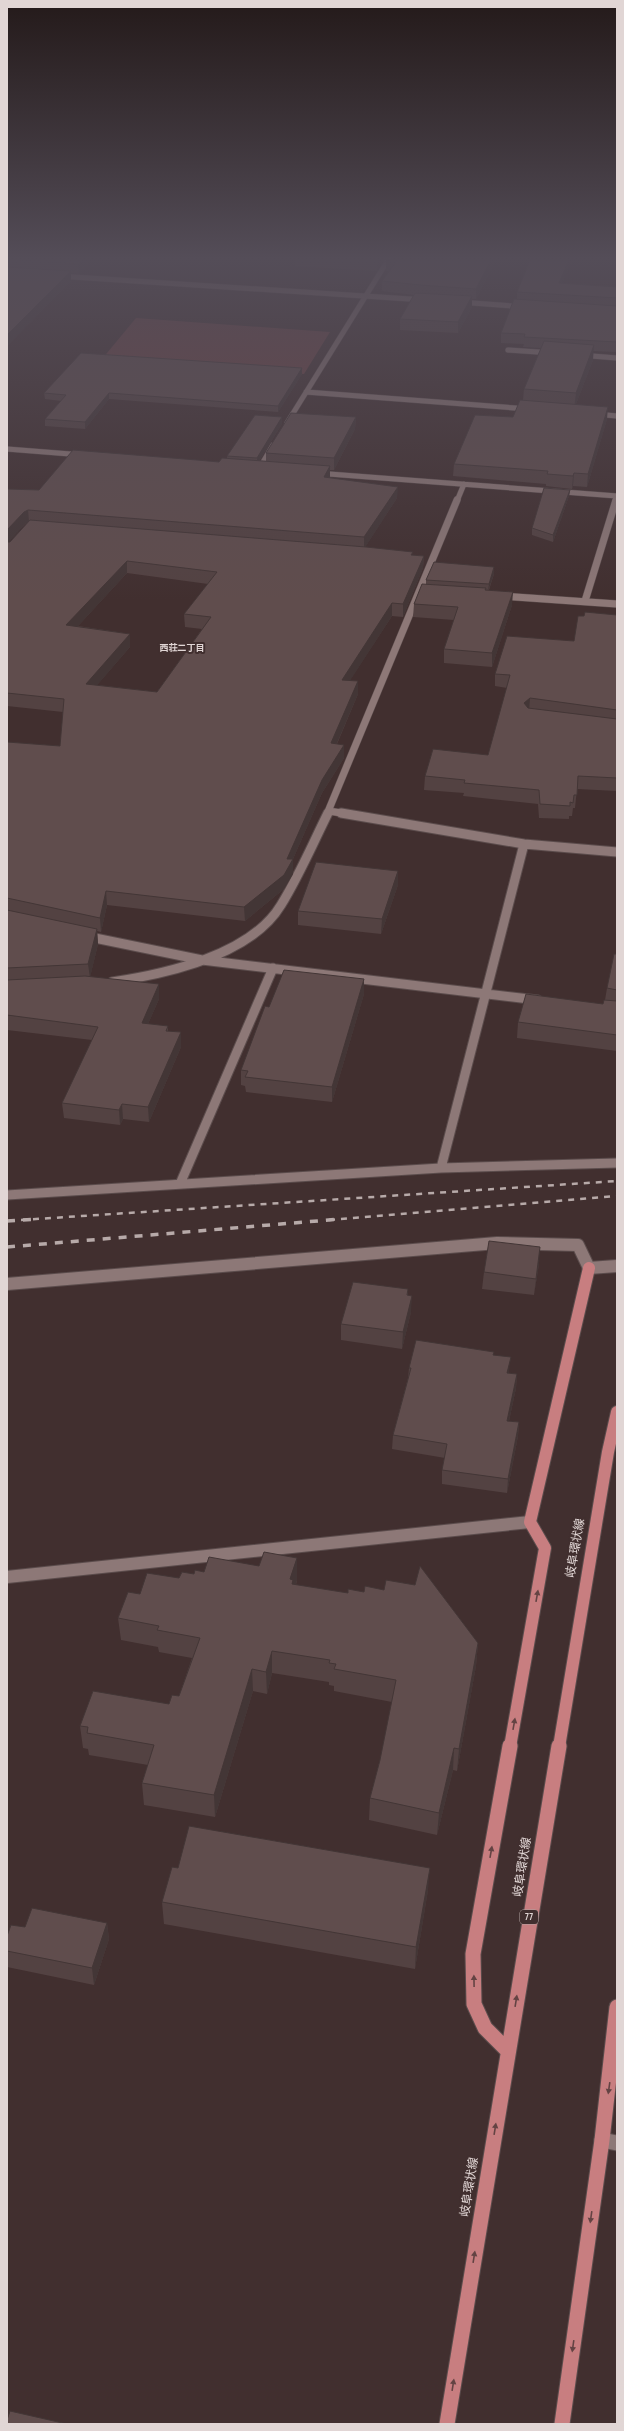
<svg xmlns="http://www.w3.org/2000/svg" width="624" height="2431" font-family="'PT Sans Narrow','Noto Sans JP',sans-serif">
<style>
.green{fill:#6e4142}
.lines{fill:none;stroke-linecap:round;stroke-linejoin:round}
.minor-far4-casing{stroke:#5b4c4c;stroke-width:6}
.minor-far3-casing{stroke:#5b4c4c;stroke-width:8}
.minor-far2-casing{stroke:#5b4c4c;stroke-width:11}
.minor-far1-casing{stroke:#5b4c4c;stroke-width:14}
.minor-casing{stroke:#5b4c4c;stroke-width:17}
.major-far1-casing{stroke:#5b4c4c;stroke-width:14}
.major-casing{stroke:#5b4c4c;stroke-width:17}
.minor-far4{stroke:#8d7877;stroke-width:5}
.minor-far3{stroke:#8d7877;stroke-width:7}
.minor-far2{stroke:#8d7877;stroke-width:9}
.minor-far1{stroke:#8d7877;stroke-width:12}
.minor{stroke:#8d7877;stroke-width:15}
.major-far1{stroke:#c87e80;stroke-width:12}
.major{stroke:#c87e80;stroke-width:15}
.rail-far1{stroke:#b7aaa9;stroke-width:2.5;stroke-dasharray:6 6;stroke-linecap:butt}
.rail{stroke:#b7aaa9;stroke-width:3.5;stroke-dasharray:8 8;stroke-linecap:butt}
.wall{fill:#534242;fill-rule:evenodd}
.shaded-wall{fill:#433636}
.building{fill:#604d4d;stroke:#433636;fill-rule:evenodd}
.oneway{fill:#634343}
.labels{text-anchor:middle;stroke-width:4;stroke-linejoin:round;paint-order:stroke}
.far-neighbourhood-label{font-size:9px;font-weight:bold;fill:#e1d6d5;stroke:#412f2f}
.shield{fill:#412f2f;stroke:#b1a4a3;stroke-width:1}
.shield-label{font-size:9px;font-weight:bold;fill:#e1d6d5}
.near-street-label{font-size:12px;fill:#e1d6d5;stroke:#412f2f}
</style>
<rect width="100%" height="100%" fill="#412f2f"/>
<path class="green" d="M136 318 330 332 304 374 102 359Z"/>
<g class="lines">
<g class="minor-far4-casing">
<path id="minor-far4" d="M58 276 425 300
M459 302 525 307
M508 350 553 353
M579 355 617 358
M306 392 529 409
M595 414 617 416
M287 423 388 260
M7 449 83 455
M259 469 273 445
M316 473 617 496
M457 501 464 484
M615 501 617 496"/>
</g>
<g class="minor-far3-casing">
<path id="minor-far3" d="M499 596 617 604
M585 601 616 500
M329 811 347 814
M327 814 457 500"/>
</g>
<g class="minor-far2-casing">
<path id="minor-far2" d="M341 813 524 844 617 852
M85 936 202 960 538 1000
M112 982C166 974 251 955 281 905 299 876 313 843 328 813
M441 1168 617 1163
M180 1184 273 968
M7 1195 441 1168 524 844"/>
</g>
<g class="minor-far1-casing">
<path id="minor-far1" d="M7 1284 497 1243 578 1245 589 1268 617 1266
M7 1577 530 1522"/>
</g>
<g class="minor-casing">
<path id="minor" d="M602 2140 617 2143"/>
</g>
<g class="major-far1-casing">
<path id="major-far1" d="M510 1747 545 1548 530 1522 589 1268
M559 1747 608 1452 617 1412"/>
</g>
<g class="major-casing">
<path id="major" d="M507 2050 485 2028 474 2004 473 1954 510 1746
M447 2424 559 1746
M562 2424 602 2140 617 2007"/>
</g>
<use href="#minor-far4" class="minor-far4"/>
<use href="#minor-far3" class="minor-far3"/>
<use href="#minor-far2" class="minor-far2"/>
<use href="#minor-far1" class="minor-far1"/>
<use href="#minor" class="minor"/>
<use href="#major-far1" class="major-far1"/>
<use href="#major" class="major"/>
<path class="rail-far1" d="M21 1220 617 1181
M329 1220 617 1196"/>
<path class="rail" d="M7 1221 37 1219
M7 1247 341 1219"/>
</g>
<path class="wall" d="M7 260H89V264L79 274 71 273V281L7 346Z
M295 260H383L377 271 295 266Z
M496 260 476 299H472V307L458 333 400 330V319L414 295 382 291V281L389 271H386V261Z
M530 260H572L562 283 617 287V352L593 351V360L576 404 607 419 587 487 573 486 572 489 546 486V484L453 476 454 464 513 417 523 400 524 389 541 348 523 347 524 344 501 343V333L517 300V292Z
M302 368V374L278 412 109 399 85 429 45 426V419L61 401 45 399 44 393Z
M356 417 355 429 334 470H330V477L397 498 365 547 413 555 424 556 423 568 403 617 392 616 350 680 358 694 337 744 344 745V758L322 793 293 859V874L284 889 245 921 107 905 101 932 97 931 98 944 90 977 159 984V999L148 1024 168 1026V1031L181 1032V1047L149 1122 123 1119 120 1125 64 1118 62 1103 92 1040 7 1030V742L60 746 63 712 7 706V489L39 490 197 460 219 462 227 459V456L282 424 259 461H266V453ZM28 523 10 542H8L25 524ZM127 573 208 584 184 614 185 627 202 629 157 692 97 685 130 647V634L78 626Z
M570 490 569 496 553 542 532 535V528Z
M494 567V574L489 590 512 605 492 667 444 663V649L454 620 413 617 414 604 426 584V580Z
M617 615V791L577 789 575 808H573L572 816H569V819L539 818 538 804 463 796 464 793 424 790 425 776 488 755 507 688 495 686V674L574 641Z
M398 885 381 934 298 925V911Z
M617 950V1051L517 1038 518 1022 603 1004 605 1000 607 988Z
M364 994 332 1102 246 1092 245 1086 241 1085V1070L269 1007Z
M539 1264 534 1295 482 1289 484 1272Z
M408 1289V1295L411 1312 402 1349 341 1340V1324Z
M494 1352 493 1355 509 1373 517 1374 516 1388 509 1421 519 1422 518 1436 507 1493 442 1484V1470L445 1458 392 1449 393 1435 408 1378 409 1368Z
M204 1572 297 1580 296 1585 478 1643 476 1666 457 1771 453 1770 437 1835 369 1820 370 1798 380 1760 392 1702 334 1691V1686L329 1685V1682L272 1673 267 1694 253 1691 215 1817 144 1805 142 1783 148 1765 89 1755 88 1749 83 1748 80 1726 169 1704 179 1696 192 1658 159 1652 158 1647 121 1640 118 1618 140 1594 179 1578 194 1574Z
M178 1868 428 1890 415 1969 164 1924 162 1902Z
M107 1923 109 1939 94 1985 7 1967V1936L25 1927Z"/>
<path class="shaded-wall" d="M82 260H89V264L79 274 78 264Z
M377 260H383L377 271Z
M491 260H496L476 299V289Z
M569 260H572L558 293 559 283Z
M71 271V281L7 346V335Z
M472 296V307L458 333V322Z
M594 345 593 360 574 409 576 393Z
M302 368V374L278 412V406Z
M109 393V399L85 429V422Z
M608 407 607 419 587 487 588 474Z
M282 417V424L257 464V458Z
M356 417 355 429 334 470V458Z
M330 466V478L324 477Z
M574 473 573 486 572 489 573 476Z
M398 487 397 498 364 549V537Z
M570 490 569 496 553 542V535Z
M28 510 29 522 25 524 7 544V530L24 512Z
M424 556 423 568 403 617V604Z
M127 561V573L68 637 66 625Z
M494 567V574L488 591 489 584Z
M513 592 512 605 492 667V653Z
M392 603V616L342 693V680Z
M130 634V647L87 697 86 684Z
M358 681V694L331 757V743Z
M530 698 529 711 524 703Z
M344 745V758L322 793 293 859V874L284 889 245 921 244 907 287 859 322 780Z
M398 871V885L381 934 382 919Z
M106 891 107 905 101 932 100 918Z
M97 929 98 944 90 978 88 964Z
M364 979V994L332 1102V1087Z
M159 984V999L142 1038V1023Z
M181 1032V1047L149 1122 148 1107Z
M122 1104 123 1119 120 1125 119 1110Z
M540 1247 539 1264 534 1295Z
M412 1296 411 1312 402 1349 403 1332Z
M511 1357 509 1371 506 1387 507 1373Z
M517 1374 516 1388 506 1435 507 1421Z
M519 1422 518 1436 507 1493 508 1479Z
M297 1558V1580L293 1593 290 1579Z
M478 1643 476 1666 457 1771 459 1749Z
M272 1651V1673L267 1694 266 1672Z
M252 1669 253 1691 215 1817 214 1795Z
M454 1748 453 1770 437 1835 439 1813Z
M430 1868 428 1890 415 1969 416 1947Z
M107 1923 109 1939 94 1985 92 1968Z"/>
<path class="building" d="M20 260H82L78 264Z
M387 260H491L476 289 420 285 382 281 396 262 386 261Z
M530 260H569L559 283 617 287V298L517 292Z
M7 267 71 271 7 335Z
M415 293 472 296 458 322 400 319Z
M514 299 617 306V342L524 337 525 334 501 333Z
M544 341 594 345 576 393 524 389Z
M81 353 302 368 278 406 109 393 85 422 45 419 66 395 44 393Z
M520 400 608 407 588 474 574 473 573 476 547 474 548 471 454 464 475 415 513 417Z
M291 413 356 417 334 458 266 453Z
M255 415 282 417 257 458 227 456Z
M73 450 197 460 219 462 222 458 330 466 324 477 398 487 364 537 28 510 24 512 7 530V489L39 490Z
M544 488 570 490 553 535 532 528Z
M30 520 366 547 413 552 411 555 424 556 403 604 392 603 342 680 358 681 331 743 344 745 322 780 287 859H293L284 875 244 907 106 891 100 918 7 898V742L60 746 64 699 7 693V542H10ZM127 561 217 572 184 614 211 617 157 692 86 684 130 634 66 625Z
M434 562 494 567 489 584 426 580Z
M422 584 486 588 485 590 513 592 492 653 444 649 458 607 414 604Z
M585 612 617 615V710L530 698 524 703 528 708 617 719V778L578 776 577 795H574L573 803 570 802V806L540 804 539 790 464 783 465 780 425 776 433 749 488 755 510 675 495 674 507 636 574 641 578 616H584Z
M316 862 398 871 382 919 298 911Z
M7 910 97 929 88 964 7 968Z
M617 950V990L607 988 614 954H616Z
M284 970 364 979 332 1087 245 1077 248 1071 241 1070 265 1006 269 1007Z
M85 976 159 984 142 1023 168 1026 166 1031 181 1032 148 1107 122 1104 119 1110 62 1103 98 1027 7 1015V980Z
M526 994 603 1004 604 1000 617 1001V1035L518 1022Z
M489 1241 540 1247 536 1279 484 1272Z
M353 1282 408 1289 407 1295 412 1296 403 1332 341 1324Z
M416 1340 494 1352 493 1355 511 1357 507 1373 517 1374 507 1421 519 1422 508 1479 442 1470 447 1444 393 1435 411 1368H409Z
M264 1552 297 1558 290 1579 293 1580 292 1584 348 1593V1589L364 1592 365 1586 384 1590 386 1580 415 1585 420 1566 478 1643 459 1749 454 1748 439 1813 370 1798 380 1760 396 1680 334 1669 336 1664 329 1663 330 1660 272 1651 266 1672 252 1669 214 1795 142 1783 154 1745 87 1733 88 1727 80 1726 93 1691 169 1704 172 1695 179 1696 200 1638 157 1630 159 1626 118 1618 128 1592 140 1594 147 1573 179 1578 182 1572 194 1574 195 1570 204 1572 209 1557 259 1566Z
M189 1826 430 1868 416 1947 162 1902 172 1867 178 1868Z
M32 1908 107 1923 92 1968 7 1951V1936L11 1925 25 1927Z
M10 2411 67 2424H7V2420Z"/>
<defs><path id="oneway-solid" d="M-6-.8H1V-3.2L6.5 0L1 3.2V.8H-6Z"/></defs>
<g class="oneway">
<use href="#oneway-solid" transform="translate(537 1596) rotate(-80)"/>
<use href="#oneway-solid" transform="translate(514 1724) rotate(-80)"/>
<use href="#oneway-solid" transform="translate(491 1852) rotate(-80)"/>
<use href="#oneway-solid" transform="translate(474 1981) rotate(-91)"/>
<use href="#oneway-solid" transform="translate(516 2001) rotate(-81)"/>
<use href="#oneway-solid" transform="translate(609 2088) rotate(98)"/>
<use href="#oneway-solid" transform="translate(495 2129) rotate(-81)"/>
<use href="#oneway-solid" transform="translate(591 2217) rotate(98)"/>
<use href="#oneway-solid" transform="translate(474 2257) rotate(-81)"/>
<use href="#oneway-solid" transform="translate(573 2346) rotate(98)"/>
<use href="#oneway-solid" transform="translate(453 2385) rotate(-81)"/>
</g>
<linearGradient id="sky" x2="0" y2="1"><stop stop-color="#241a1a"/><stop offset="0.43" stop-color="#544d58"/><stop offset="1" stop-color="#544d58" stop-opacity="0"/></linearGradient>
<rect width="624" height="600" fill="url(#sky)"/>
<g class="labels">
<g class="far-neighbourhood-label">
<text x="182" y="651">西荘二丁目</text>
</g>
<rect class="shield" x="520" y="1910" width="18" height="14" rx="3"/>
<g class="shield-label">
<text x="529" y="1920">77</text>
</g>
<g class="near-street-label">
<text transform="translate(575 1548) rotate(-80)" y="4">岐阜環状線</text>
<text transform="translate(522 1867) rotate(-81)" y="4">岐阜環状線</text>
<text transform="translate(469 2187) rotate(-81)" y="4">岐阜環状線</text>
</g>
</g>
<rect width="624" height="2431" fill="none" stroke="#e1d6d5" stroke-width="16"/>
</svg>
